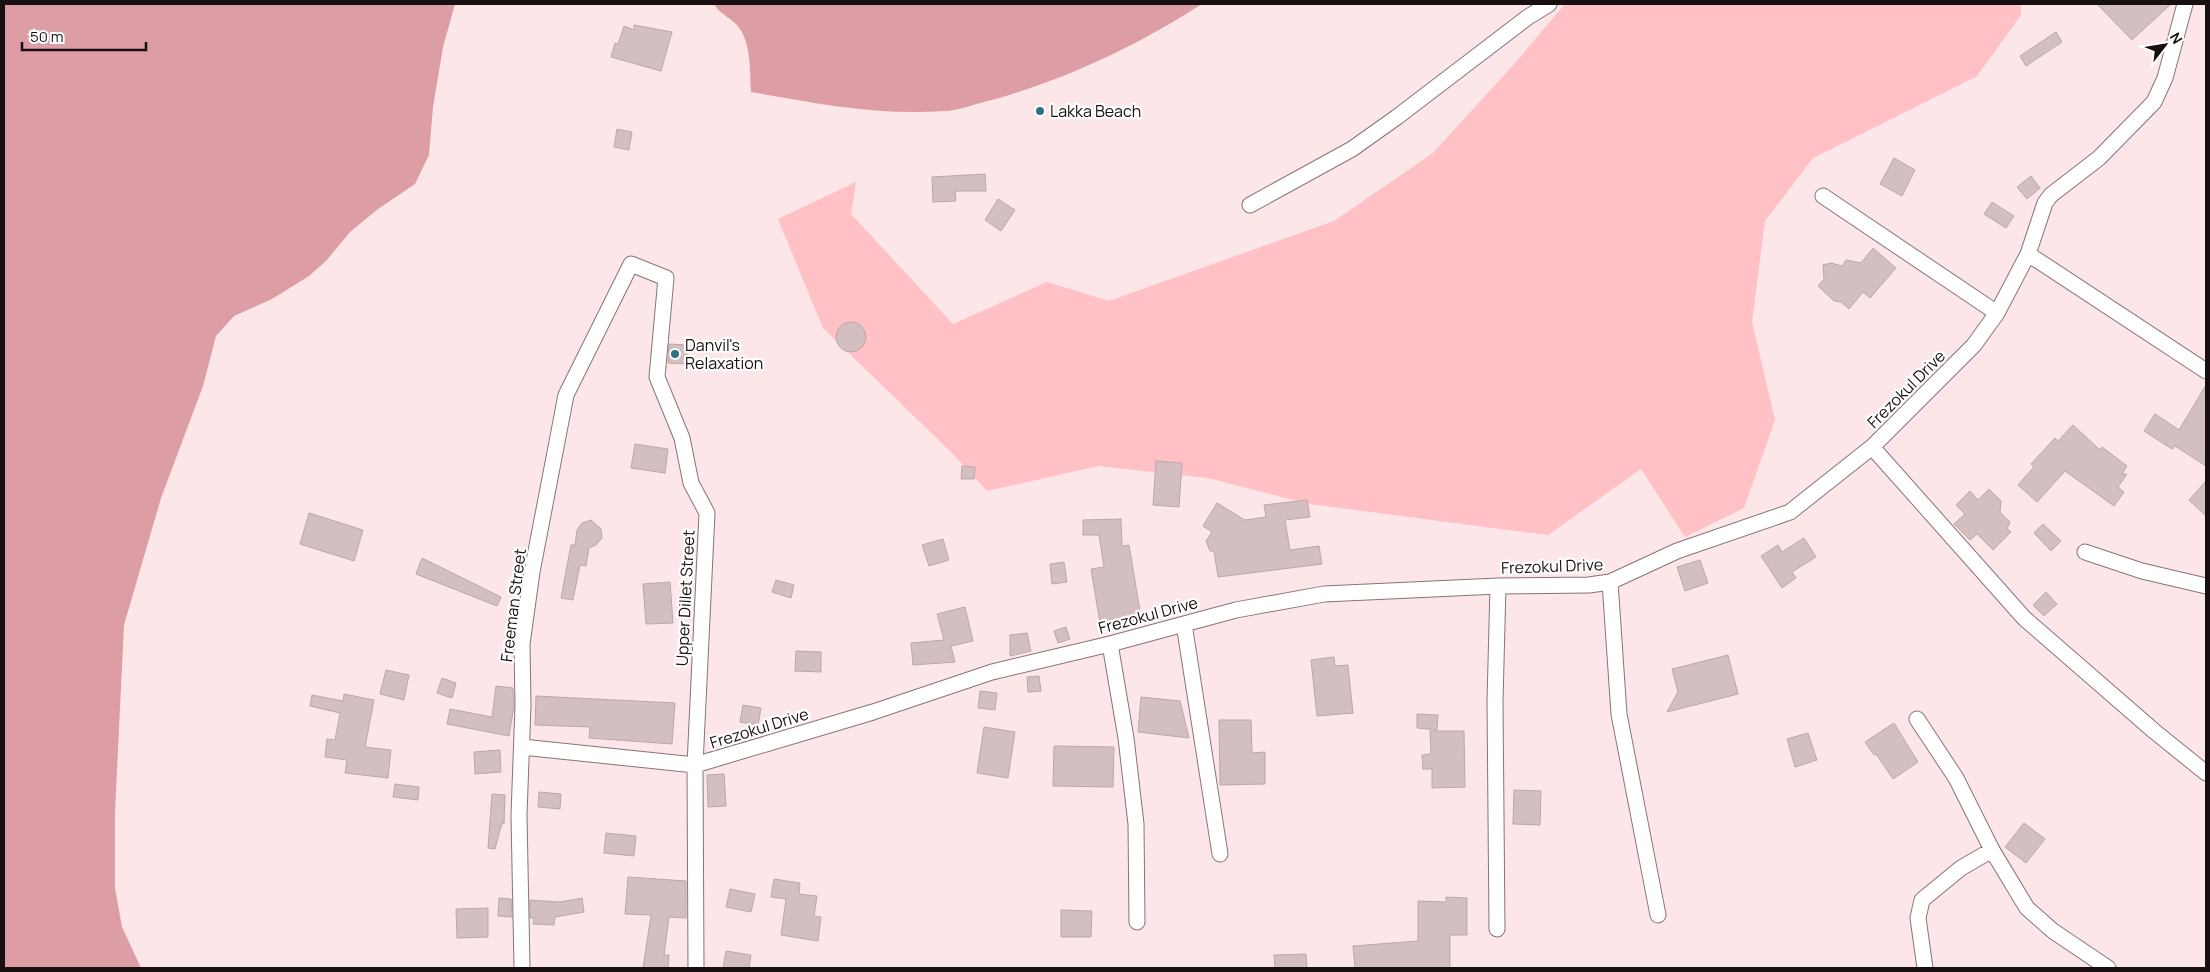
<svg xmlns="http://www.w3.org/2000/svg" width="2210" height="972" font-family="Manrope,sans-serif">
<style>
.green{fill:#ffc0c6}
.water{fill:#dd9da4}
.building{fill:#d3bec0;stroke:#bca7a9}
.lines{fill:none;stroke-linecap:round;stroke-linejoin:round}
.street-casing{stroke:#887476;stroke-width:17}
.street{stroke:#fff;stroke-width:15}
.poi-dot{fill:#307084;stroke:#fff;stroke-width:2}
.labels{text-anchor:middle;stroke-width:4.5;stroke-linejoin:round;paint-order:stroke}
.poi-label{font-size:16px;fill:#170f10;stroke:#fff;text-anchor:start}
.street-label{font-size:16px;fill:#170f10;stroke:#fff}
</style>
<rect width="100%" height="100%" fill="#fce6e8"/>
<path class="green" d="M1565 4H2021V15L1977 76 1813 158 1765 221 1752 322 1775 420 1744 508 1685 537 1641 469 1548 535 1309 504 1208 478 1098 466 987 491 953 454 823 328 778 219 856 182 851 214 953 324 1047 282 1109 301 1334 221 1433 153 1516 62Z"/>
<path class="water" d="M4 4H455L443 47 433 107 429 155 415 184 378 209 350 232 326 261 309 276 272 299 234 316 216 336 203 386 161 498 124 625 115 812V888L122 927 141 968H4Z
M714 4H1202C1135 47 1061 82 984 102 971 105 957 111 944 111 878 116 816 103 751 92 750 73 751 45 740 29 734 19 720 15 714 4Z"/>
<path class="building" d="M2097 4H2171L2132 40Z
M634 25 672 32 661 71 611 57 615 43 618 44 624 26 634 30Z
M2056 32 2062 42 2026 66 2020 56Z
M617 129 632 132 629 150 614 147Z
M1894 158 1915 170 1902 196 1880 184Z
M985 174 986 191H955L956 201 933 202 932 177Z
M2031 176 2040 188 2027 199 2017 187Z
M998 199 1015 210 1001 231 985 220Z
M1992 202 2014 216 2006 228 1984 214Z
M1873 248 1896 268 1870 298 1863 292 1849 309 1841 302 1834 301 1818 286 1824 279 1823 265 1831 263 1842 266 1846 260 1861 263Z
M836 337a15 15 0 1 1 30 0a15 15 0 1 1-30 0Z
M669 344 688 345 686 364 668 363Z
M2206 385V466L2175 446 2172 449 2144 431 2155 414 2179 430Z
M2073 425 2100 450 2102 447 2127 466 2122 474H2127L2118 487 2124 492 2114 506 2065 471 2037 502 2018 485 2034 467 2031 464 2055 438 2058 441Z
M635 444 668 449 665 473 631 468Z
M1156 461 1182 463 1179 507 1153 505Z
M962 466 975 467 974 479H961Z
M2206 481V516L2189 500Z
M1989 489 2001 501 2000 512 2010 522 2007 529 2011 532 1993 550 1977 534 1970 540 1954 524 1965 514 1956 505 1970 491 1978 500Z
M1307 500 1310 517 1285 520 1290 550 1319 546 1322 564 1218 577 1214 551H1210L1206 541 1212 532 1203 526 1217 503 1245 520 1266 517 1264 505Z
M309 513 363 530 354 561 300 544Z
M1121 519 1122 546 1129 545 1142 623 1101 629 1091 569 1104 567 1099 535H1083V520Z
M591 520 601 529 602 538 596 545 589 548 586 566 580 565 573 600 561 598 571 545H575L577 530 582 523Z
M2043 524 2061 541 2051 551 2034 533Z
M1804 538 1816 557 1792 572 1796 578 1782 588 1761 556 1778 545 1782 552Z
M943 539 949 560 929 566 922 545Z
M422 558 501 597 497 606 416 574Z
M1700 560 1708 583 1685 591 1677 567Z
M1064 562 1067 582 1052 584 1050 564Z
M776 580 794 585 791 598 772 592Z
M670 582 673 623 646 624 643 584Z
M2046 592 2057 604 2044 616 2033 605Z
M965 607 973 641 951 646 955 662 913 665 911 643 944 640 937 614Z
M1066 627 1070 639 1058 643 1054 631Z
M1027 633 1031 651 1010 656V635Z
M796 651 821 652V672L795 671Z
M1728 655 1738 694 1667 712 1678 692 1672 669Z
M1334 657 1335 666 1348 665 1353 713 1317 716 1311 660Z
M386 670 409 675 404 700 380 694Z
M1039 676 1041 691 1028 692 1027 677Z
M442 678 456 683 452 698 437 693Z
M496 686 513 688 514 706 509 736 447 724 450 709 492 717Z
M980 691 997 693 995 710 978 708Z
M344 694 374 700 365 747 391 750 388 778 345 773 347 760 325 757 327 739 335 740 340 713 310 706 312 695 343 701Z
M536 696 675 703 672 744 589 738 590 727 535 725Z
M1141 697 1180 701 1189 738 1138 732Z
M743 705 761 708 758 725 740 722Z
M1417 714 1438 715 1437 730 1417 728Z
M1219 720H1251L1252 753 1265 752V784L1220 785Z
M1894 723 1918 762 1893 779 1876 754 1874 755 1865 742Z
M984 727 1015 732 1008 778 977 773Z
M1430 731H1464L1465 787 1432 788V769H1423L1422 755 1431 754Z
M1808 733 1817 760 1795 767 1787 739Z
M1054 746 1114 747 1113 787 1053 786Z
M500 750 501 772 475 774 474 752Z
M724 774 726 806 708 807 707 775Z
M395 784 419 787 418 800 393 797Z
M1514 790 1541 791 1540 825 1513 824Z
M539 792 561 794 560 809 538 807Z
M492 794 505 795 504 824 502 823 495 849 488 848Z
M2024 823 2045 839 2026 863 2005 847Z
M606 833 636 836 634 856 604 853Z
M628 877 686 881V918L669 917 664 955H669L668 968H643L651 915 625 914Z
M774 879 800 883 799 894 817 896 814 916 821 917 818 941 781 935 786 899 771 897Z
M730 889 755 894 751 912 726 907Z
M1446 897 1467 898V935H1450V968H1355L1353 946 1418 941V901L1446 902Z
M499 898 511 899 512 917 498 916Z
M582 898 584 912 555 917 554 925 533 924 534 918H530V900L560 902Z
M488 908V937L457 938 456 909Z
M1061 910 1092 911 1091 937H1061Z
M726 951 751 955 749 968H723Z
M1306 954 1307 968H1275L1274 955Z"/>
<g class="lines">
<g class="street-casing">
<path id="street" d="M1823 196 1997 313
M1250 205 1352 149 1397 117 1528 17 1549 4
M2028 254 2206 371
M1872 447 2024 618 2154 731 2206 773
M2085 552 2142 571 2206 586
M1610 582 1619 714 1658 915
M1184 624 1220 854
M1110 644 1126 738 1136 824 1137 922
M1917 719 1956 778 1992 850 2027 908 2053 931 2108 968
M522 747 695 765 873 712 992 672 1110 644 1236 610 1324 594 1498 586 1589 585 1610 582 1677 551 1790 512 1872 447 1974 345 1997 313 2028 254 2045 203 2051 195 2099 158 2154 102 2165 78 2185 4
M1497 929 1495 701 1498 586
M522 968 519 815 523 705 522 644 532 572 566 395 631 264 666 278 657 377 682 438 691 483 707 513 695 765 696 968
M1925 968 1918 918 1922 900 1961 868 1992 850"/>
</g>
<use href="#street" class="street"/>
</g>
<g class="poi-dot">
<circle cx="1040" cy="111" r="5"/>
<circle cx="675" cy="354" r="5"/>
</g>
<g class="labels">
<g class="poi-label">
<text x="1050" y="117">Lakka Beach</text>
<text x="685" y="351">Danvil's<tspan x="685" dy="18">Relaxation</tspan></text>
</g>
<g class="street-label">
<text transform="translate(1906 389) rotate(-45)" y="6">Frezokul Drive</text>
<text transform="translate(1552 566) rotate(-2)" y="6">Frezokul Drive</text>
<text transform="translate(685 598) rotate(-87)" y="6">Upper Dillet Street</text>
<text transform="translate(513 605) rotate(-83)" y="6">Freeman Street</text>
<text transform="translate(1148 615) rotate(-15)" y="6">Frezokul Drive</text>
<text transform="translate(759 728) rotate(-17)" y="6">Frezokul Drive</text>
</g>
</g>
<rect width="2210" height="972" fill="none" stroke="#170f10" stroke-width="10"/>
<g transform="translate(2165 45) rotate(59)" stroke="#ffffff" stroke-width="4" paint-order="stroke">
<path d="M0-4L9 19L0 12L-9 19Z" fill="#170f10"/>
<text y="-8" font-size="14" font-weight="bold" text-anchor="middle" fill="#170f10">N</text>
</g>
<path d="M22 42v8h124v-8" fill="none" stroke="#170f10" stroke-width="2.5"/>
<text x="30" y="42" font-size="15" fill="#170f10" stroke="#ffffff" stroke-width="4" paint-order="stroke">50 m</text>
</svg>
